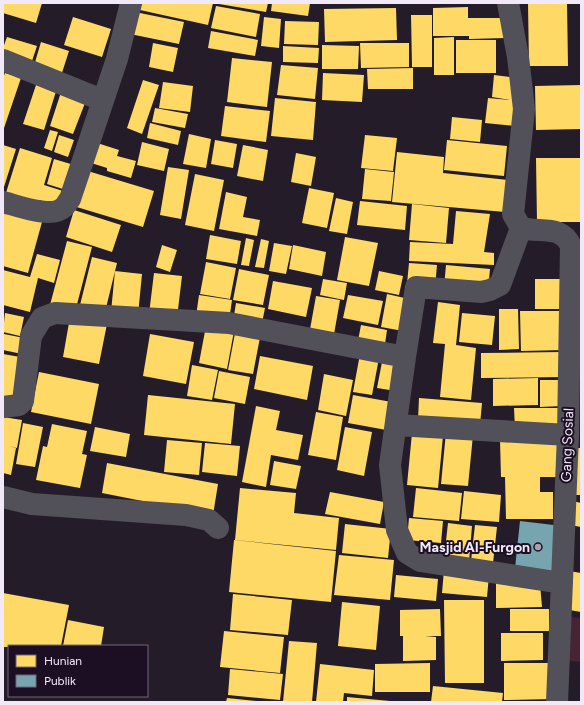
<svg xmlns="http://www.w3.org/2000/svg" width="584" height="705" font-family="Figtree,sans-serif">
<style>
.green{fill:#472333}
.homes{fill:#ffd966}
.public{fill:#76a5af}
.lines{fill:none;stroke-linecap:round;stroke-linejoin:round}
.street{stroke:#525058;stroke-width:22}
.poi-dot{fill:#a9a1b0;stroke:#1c0f24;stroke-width:1.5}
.labels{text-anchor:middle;stroke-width:4;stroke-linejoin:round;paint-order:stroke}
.street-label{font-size:14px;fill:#f1e8f8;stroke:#1c0f24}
.poi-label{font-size:14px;font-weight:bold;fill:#f1e8f8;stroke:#1c0f24;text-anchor:end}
</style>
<rect width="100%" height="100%" fill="#241d29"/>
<path class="green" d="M569 617 581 618V662L564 660Z"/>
<path class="homes" d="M3 3H42L36 23 3 13Z
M142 3H213L208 25 140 10Z
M219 3H268L266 12 219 4Z
M272 3H310L308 16 271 11Z
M528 3H567L568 66H529Z
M216 6 260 14 256 37 211 28Z
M468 7V18H505V38L469 39V36H433V8Z
M396 8 397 40 325 42 324 9Z
M135 12 184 22 179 44 130 34Z
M411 15H432V67H412Z
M73 17 111 29 102 57 64 45Z
M264 17 281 19 279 48 261 46Z
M285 21 319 22 318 45 284 44Z
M211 31 258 40 255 56 208 48Z
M7 37 37 46 30 67 3 57V48Z
M454 37V75H434V38Z
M456 40H496V73H456Z
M41 42 69 51 60 79 33 69Z
M153 43 178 48 173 72 149 67Z
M360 43H409V67L361 68Z
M322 45 359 46 358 69H322Z
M283 46 319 48 318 63 283 62Z
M232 58 272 62 267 107 227 102Z
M281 65 318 68 315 99 277 95Z
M413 68V89H368L367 69Z
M5 73 21 78 3 131V78Z
M323 73 364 75 362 102 322 100Z
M494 75 517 78 515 126 485 123 488 98 510 100 492 97Z
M38 79 58 85 44 130 23 124Z
M143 80 159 85 142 134 127 128Z
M163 82 193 86 190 112 159 108Z
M581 85V129L536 130 535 86Z
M63 86 87 98 73 134 50 126Z
M275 98 316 102 313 140 271 136Z
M225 106 270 111 266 142 221 136Z
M155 108 188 114 185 128 152 122Z
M452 117 482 120 480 142 450 139Z
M150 123 181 131 178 145 147 138Z
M50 130 58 132 52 151 44 148Z
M189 134 211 139 206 168 183 164Z
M59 135 74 140 68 157 54 152Z
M365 135 397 138 393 171 361 168Z
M215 140 237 144 233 168 211 164Z
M447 140 507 146 504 176 444 170Z
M94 142 119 150 117 156 136 161 131 178 107 171V168L88 162Z
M142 142 169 149 164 171 137 165Z
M3 145 16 149 3 190Z
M243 145 268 150 263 181 237 176Z
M20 148 52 158 44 185 63 191 58 206 39 200 37 206 5 196Z
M397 152 444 157 443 173 508 180 505 212 392 202Z
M296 153 316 157 311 186 291 182Z
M536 158H581V222H537Z
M54 159 74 165 66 190 47 184Z
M168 167 189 170 181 219 160 215Z
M81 169 154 191 143 227 70 205Z
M365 169 394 172 391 201 362 199Z
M195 174 224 180 214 231 185 225Z
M309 188 334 193 327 228 302 223Z
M226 192 247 197 243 217 260 220 257 236 219 229Z
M336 198 353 202 347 234 329 231Z
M360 201 407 206 405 230 357 225Z
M412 204 449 208 446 243 409 240Z
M74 210 121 225 112 252 66 237Z
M3 211 42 222 28 273 3 266Z
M456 211 490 214 484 252 494 253V265L409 261 410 242 453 244Z
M210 235 241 241 237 264 206 259Z
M345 237 378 243 369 286 337 280Z
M246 238 254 240 249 266 241 265Z
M261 239 269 241 264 268 255 267Z
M67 241 92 247 75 312 50 305Z
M274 243 292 246 286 274 269 271Z
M162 245 177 250 170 272 156 267Z
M293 245 326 252 322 276 289 269Z
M37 254 60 260 54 283 38 278 30 312 3 305V270L30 277Z
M92 257 117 263 105 312 80 305Z
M206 262 236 268 230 299 200 294Z
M409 263 437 265 435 287 407 284Z
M446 265 490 269 488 290 444 287Z
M239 269 269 275 263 305 233 300Z
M115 271 142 274 138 315 111 312Z
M379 271 403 276 399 295 375 290Z
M154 273 182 276 177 318 149 314Z
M323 279 347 283 344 300 320 295Z
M535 279H567V309H535Z
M273 281 312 288 306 317 268 309Z
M387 294 409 299 403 331 381 327Z
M199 295 232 300 229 321 196 316Z
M348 295 383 301 378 325 343 318Z
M316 296 340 300 333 340 309 335Z
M438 302 460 305 456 345 476 348 471 400 440 397 445 344 433 343Z
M236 303 265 308 261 328 233 322Z
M499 309H518L519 349 499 350Z
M520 311H565V350L521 351Z
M5 313 24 317 20 336 3 332Z
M462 313 495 316 492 345 459 342Z
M70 317 107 324 99 364 63 357Z
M361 325 387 330 384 351 357 346Z
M206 326 234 331 227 369 199 363Z
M236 328 261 332 253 374 228 370Z
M4 334 24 338 22 354 3 350Z
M150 334 194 342 186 384 143 376Z
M562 352V377L481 378V353Z
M3 354 26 358 18 404 3 401Z
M360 354 379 358 372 395 353 392Z
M260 356 313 366 307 400 254 389Z
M382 362 401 365 396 391 377 388Z
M192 365 218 370 212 400 187 396Z
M219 371 250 377 245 404 214 398Z
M39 372 99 384 91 424 31 412Z
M324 374 353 380 346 416 318 410Z
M538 378V405L493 406V379Z
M540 380H562V406L540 407Z
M148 395 235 404 231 444 144 435Z
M353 395 397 403 392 431 348 423Z
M419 398 482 403 480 425 418 420Z
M256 406 280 411 276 430 303 435 298 460 271 455 266 487 242 482Z
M514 408H563L564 428 515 429Z
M316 412 343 417 336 460 308 455Z
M3 417 22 420 17 448 9 446 16 448 11 475 3 473Z
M23 423 43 427 35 467 16 464Z
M52 424 87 431 82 454 87 455 80 488 36 480 43 446 47 447Z
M95 427 130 434 126 457 90 451Z
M345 427 372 432 364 476 337 470Z
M446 432 473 435 468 486 441 484Z
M412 433 443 436 438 488 407 485Z
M557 439V477H540V492H553V519H506L505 477H501L500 440Z
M167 440 202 443 199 475 164 472Z
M205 443 240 446 237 476 202 472Z
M575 448H581V495H575Z
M274 461 301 466 296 489 270 485Z
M107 463 218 484 213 515 102 493Z
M240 488 296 493 294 513 339 518 336 550 235 540Z
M416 488 462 493 459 521 413 517Z
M464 491 501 495 499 522 461 519Z
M330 492 384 502 380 524 325 514Z
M573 501 581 503V527L570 525Z
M409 518 443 521 441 543 407 540Z
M448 523 472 526 469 561 444 559Z
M345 524 391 529 388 558 342 553Z
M475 525 497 527 493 563 471 561Z
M234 540 336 551 331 602 229 592Z
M339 555 394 560 390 600 334 595Z
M444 570 489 575 487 597 442 593Z
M569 571 581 573V612L564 609Z
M396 575 438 579 436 601 394 597Z
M496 577 540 584 542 607 496 608Z
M3 593 69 605 61 646 3 647Z
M233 594 292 600 288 635 230 630Z
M444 600H484V683H445Z
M342 602 380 606 376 650 338 646Z
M440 609 441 636H425L436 637V660L403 661V636H400V610Z
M510 609H549V631H510Z
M68 620 104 627 101 646H63Z
M224 631 284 637 280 673 220 667Z
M501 633H543V660L501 661Z
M289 641 317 643 312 702H283Z
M430 663V692H375V664Z
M504 663H555V699L504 700Z
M320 664 374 670 372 696 344 693 343 702H316Z
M230 669 283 674 280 700 228 695Z
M433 686 503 693 502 702H431Z
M347 697 390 701V702H347Z
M227 698 257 701V702H226Z"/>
<path class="public" d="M520 521 562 526 556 573 515 568Z"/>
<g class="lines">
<path class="street" d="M508 3 518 57 524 109 513 214 521 228
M3 60 102 100
M3 202C18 206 52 219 64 207 66 205 68 201 70 199L117 59 131 3
M521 228C541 233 561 224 571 246L568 435 557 702
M405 357 390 465 397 530 407 553 420 561 562 583
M3 407 19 405 23 401 31 336 42 318 55 313 229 323 405 357 416 287 481 292 490 290 500 285 521 228
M396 425 568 435
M3 497 32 504 186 515 209 520 218 528"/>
</g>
<circle class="poi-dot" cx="538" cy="547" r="4"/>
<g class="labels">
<g class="street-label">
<text transform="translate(567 445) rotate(-88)" y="5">Gang Sosial</text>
</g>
<g class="poi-label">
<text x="530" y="552">Masjid AI-Furgon</text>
</g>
</g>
<rect width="584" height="705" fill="none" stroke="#f1e8f8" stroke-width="8"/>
<rect x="8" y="645" width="140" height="52" fill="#1c0f24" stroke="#716679"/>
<rect x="16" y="655" width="20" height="12" fill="#ffd966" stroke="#716679"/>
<text x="44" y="665" font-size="12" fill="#f1e8f8">Hunian</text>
<rect x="16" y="675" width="20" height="12" fill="#76a5af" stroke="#716679"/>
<text x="44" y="685" font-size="12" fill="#f1e8f8">Publik</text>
</svg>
